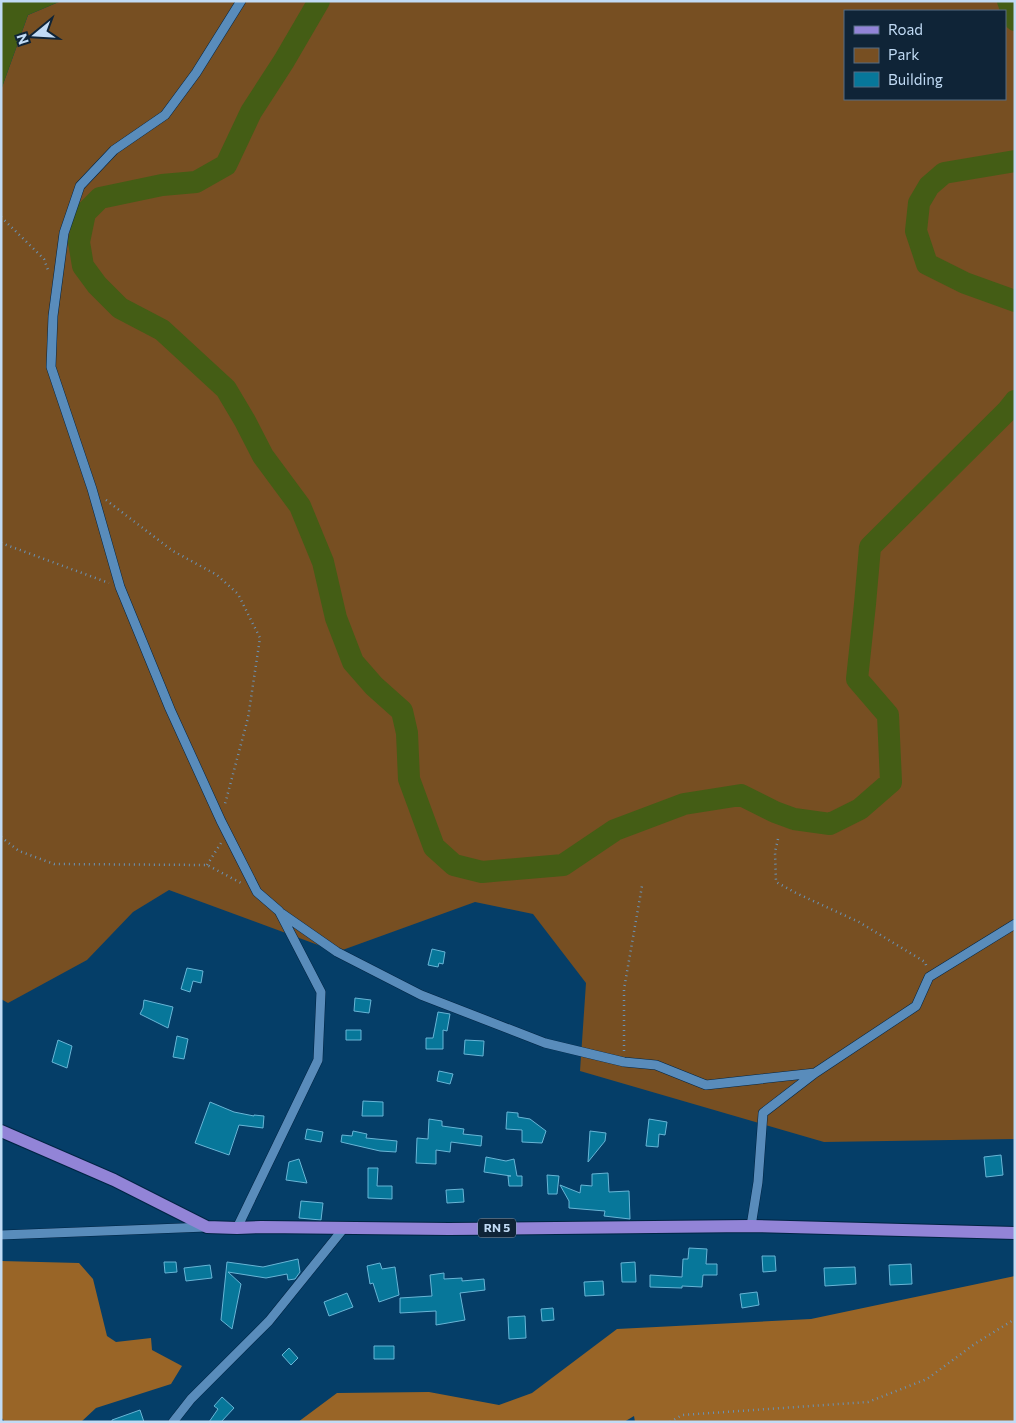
<svg xmlns="http://www.w3.org/2000/svg" width="1016" height="1423" font-family="Commissioner,sans-serif">
<style>
.green{fill:#774f22;fill-rule:evenodd}
.forest{fill:#996527}
.water{fill:#445d15}
.lines{fill:none;stroke-linecap:round;stroke-linejoin:round}
.river{stroke:#445d15;stroke-width:22}
.building{fill:#07779a;stroke:#68b5d6}
.minor-casing{stroke:#002443;stroke-width:10}
.major-casing{stroke:#002443;stroke-width:14}
.path{stroke:#6b93b5;stroke-width:2.5;stroke-dasharray:1 4;stroke-linecap:butt}
.minor{stroke:#598cbb;stroke-width:9}
.major{stroke:#9284d7;stroke-width:12}
.labels{text-anchor:middle;stroke-width:4;stroke-linejoin:round;paint-order:stroke}
.shield{fill:#0f2437;stroke:#8ca4bc;stroke-width:1}
.shield-label{font-size:12px;font-weight:bold;fill:#c1dbf5}
</style>
<rect width="100%" height="100%" fill="#053e68"/>
<path class="green" d="M61 1H1015V1139L824 1142 580 1071 586 983 533 914 475 902 337 952 169 890 133 912 87 960 8 1003 1 999V90L28 15ZM845 11H1005V99H845Z"/>
<path class="forest" d="M1 1261 79 1263 93 1279 107 1336 116 1342 151 1338 152 1350 182 1366 171 1384 96 1408 81 1422H5L1 1417Z
M1015 1276V1422H635L634 1416 624 1422H298L337 1393 429 1392 499 1405 532 1393 617 1329 811 1319Z"/>
<path class="water" d="M1 1H61L28 15 1 90Z"/>
<g class="lines">
<path class="river" d="M319 1 284 61 251 112 226 165 196 182 162 185 100 198 85 213 79 242 83 266 97 285 120 308 162 330 226 389 245 421 263 456 300 506 323 562 336 618 353 662 374 686 402 711 407 733 409 779 434 847 454 865 482 872 563 865 615 830 684 804 741 795 775 812 794 819 830 824 860 809 891 782 888 715 857 679 865 604 870 547 1007 411 1015 401
M1008 1 1015 20
M1015 161 944 173 929 186 919 203 916 231 927 264 965 283 1015 301"/>
</g>
<path class="building" d="M432 949 445 952 443 964 439 963 438 967 428 965Z
M187 968 203 971 201 983 193 981 190 992 181 989Z
M355 998 371 1000 369 1013 354 1011Z
M144 1000 173 1007 168 1028 140 1014 143 1008Z
M438 1012 450 1014 447 1031 443 1030V1049H426V1038H433Z
M346 1030H361V1040H346Z
M177 1036 188 1039 184 1059 173 1057Z
M58 1040 72 1046 67 1068 52 1062Z
M465 1040 484 1041 483 1056 464 1054Z
M439 1071 453 1074 450 1084 437 1081Z
M363 1101 383 1102V1116H362Z
M210 1102 234 1112 254 1116V1115L264 1116 263 1128 239 1125 229 1155 195 1143Z
M507 1112 518 1113V1117L530 1119 546 1131 542 1143 522 1142V1130L506 1129Z
M429 1119 442 1121V1126L464 1129 463 1134 482 1136 481 1146 451 1142 450 1152 436 1150V1164L416 1163 417 1138 428 1139Z
M649 1119 667 1122 665 1135 659 1134 658 1147 646 1146Z
M307 1129 323 1132 321 1142 305 1139Z
M353 1131 367 1134 366 1138 397 1141 396 1152 380 1151 341 1142 342 1135 352 1136Z
M590 1131 606 1133 605 1141 588 1162Z
M1001 1155 1003 1175 986 1177 984 1157Z
M486 1157 506 1161 514 1159 517 1176H522V1186H509L508 1176H511L484 1172Z
M299 1159 307 1183 286 1180 289 1162Z
M368 1168H378L377 1186H392V1199L368 1198Z
M608 1173 609 1192 629 1191 630 1219 604 1216 605 1211 569 1208V1201L560 1185 580 1193 581 1185 592 1186V1174Z
M547 1175 559 1176 557 1194H548Z
M463 1189 464 1202 447 1203 446 1190Z
M301 1201 323 1203 321 1220 299 1218Z
M689 1248 707 1249 706 1264H717V1275H703L702 1287 682 1286V1288L650 1287V1275L682 1277 683 1259H688Z
M762 1256H775L776 1271 763 1272Z
M298 1259 300 1272 295 1279 288 1280 287 1274 266 1278 228 1272 241 1284 232 1329 221 1320 227 1262 263 1267Z
M164 1262H176L177 1272 165 1273Z
M635 1262 636 1282H622L621 1263Z
M380 1263 382 1269 395 1267 399 1295 379 1302 373 1283 370 1284 367 1266Z
M911 1264 912 1284 890 1285 889 1265Z
M210 1265 212 1278 186 1281 184 1268Z
M855 1267 856 1284 825 1286 824 1268Z
M444 1273V1279L462 1278V1281L484 1279 485 1290 460 1293 465 1320 436 1325V1311L400 1313V1298L432 1296 430 1275Z
M603 1281 604 1295 585 1296 584 1282Z
M757 1292 759 1305 742 1308 740 1294Z
M347 1293 353 1307 329 1316 324 1302Z
M553 1308 554 1320 542 1321 541 1309Z
M525 1316 526 1338 509 1339 508 1317Z
M374 1346H394V1359H374Z
M289 1348 298 1358 291 1365 282 1355Z
M222 1397 234 1408 221 1422H209L218 1409 214 1406Z
M140 1410 144 1422H112V1420Z"/>
<g class="lines">
<g class="minor-casing">
<path id="minor" d="M281 913 337 952 421 995 545 1043 624 1062 656 1065 706 1085 815 1073
M751 1226 758 1182 763 1113 815 1073 916 1006 929 977 1015 924
M237 1228 318 1060 321 992 279 911 257 892 221 821 170 709 120 587 92 489 51 367 53 316 64 233 80 186 114 150 165 115 196 73 241 1
M1 1235 206 1227
M173 1422 191 1399 269 1321 344 1228"/>
</g>
<g class="major-casing">
<path id="major" d="M1 1131 114 1180 207 1227 237 1228 261 1227 449 1229 751 1226 1015 1233"/>
</g>
<path class="path" d="M1 217 44 259 48 270
M106 500 173 551 217 575 238 594 260 638 248 718 225 804
M1 543 109 583
M1 837 19 851 54 864 207 865 241 883
M778 839 775 852 776 882 796 893 859 922 925 962 927 968
M207 865 221 843
M624 1051V989L642 886
M670 1422 682 1415 868 1402 927 1379 976 1343 1015 1319"/>
<use href="#minor" class="minor"/>
<use href="#major" class="major"/>
</g>
<g class="labels">
<rect class="shield" x="478" y="1218.5" width="38" height="19" rx="4"/>
<g class="shield-label">
<text x="497" y="1232">RN 5</text>
</g>
</g>
<rect width="1016" height="1423" fill="none" stroke="#c1dbf5" stroke-width="5"/>
<rect x="844" y="10" width="162" height="90" fill="#0f2437" stroke="#566d83"/>
<rect x="854" y="26" width="25" height="8" fill="#9284d7" stroke="#566d83"/>
<text x="888" y="35" font-size="15" fill="#c1dbf5">Road</text>
<rect x="854" y="48" width="25" height="15" fill="#774f22" stroke="#566d83"/>
<text x="888" y="60" font-size="15" fill="#c1dbf5">Park</text>
<rect x="854" y="72" width="25" height="15" fill="#07779a" stroke="#566d83"/>
<text x="888" y="85" font-size="15" fill="#c1dbf5">Building</text>
<g transform="translate(35 35) rotate(252)" stroke="#0f2437" stroke-width="4" paint-order="stroke">
<path d="M0-4L9 19L0 12L-9 19Z" fill="#c1dbf5"/>
<text y="-8" font-size="14" font-weight="bold" text-anchor="middle" fill="#c1dbf5">N</text>
</g>
</svg>
